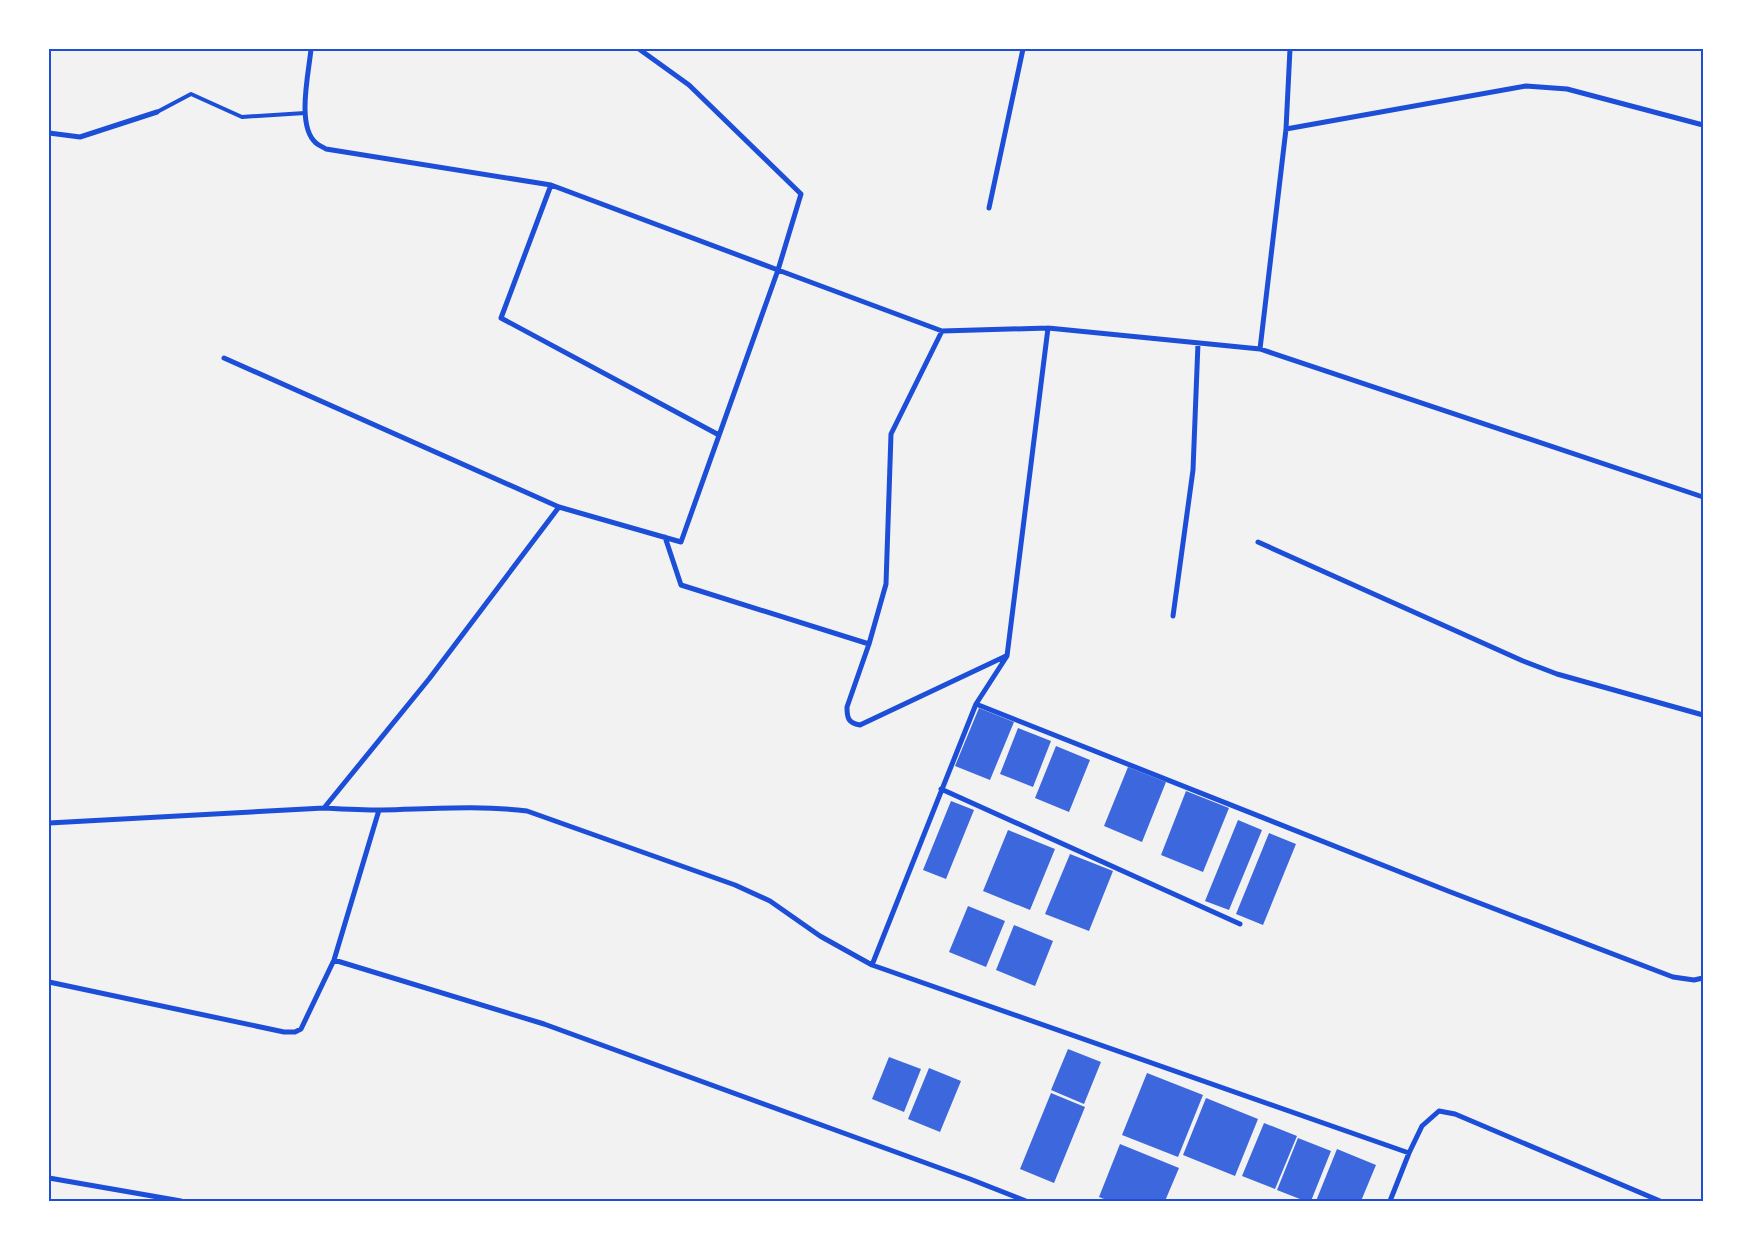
<svg xmlns="http://www.w3.org/2000/svg" width="1752" height="1250" font-family="'Times New Roman',serif">
<style>
.building{fill:#3d67dc}
.lines{fill:none;stroke-linecap:round;stroke-linejoin:round}
.service{stroke:#1d4ed8;stroke-width:4}
.minor{stroke:#1d4ed8;stroke-width:5}
.neatline{fill:none;stroke:#1d4ed8;stroke-width:2}
</style>
<rect width="100%" height="100%" fill="#f2f2f2"/>
<path class="building" d="M979 708 1014 722 990 780 955 766Z
M1018 728 1051 741 1033 787 1000 774Z
M1056 746 1090 760 1069 812 1035 798Z
M1128 767 1166 782 1142 842 1104 826Z
M1186 791 1229 808 1203 872 1161 855Z
M951 801 974 810 946 879 923 870Z
M1238 820 1262 830 1229 910 1205 901Z
M1008 830 1055 849 1030 910 983 891Z
M1269 833 1296 844 1263 925 1236 914Z
M1070 854 1113 871 1089 931 1045 914Z
M968 906 1005 921 986 967 949 952Z
M1014 925 1053 941 1035 986 996 970Z
M1068 1049 1101 1062 1084 1104 1051 1090Z
M889 1057 921 1069 904 1112 872 1099Z
M929 1068 961 1081 940 1132 908 1119Z
M1147 1073 1203 1095 1178 1157 1122 1135Z
M1051 1093 1085 1107 1054 1183 1020 1169Z
M1206 1098 1258 1119 1235 1176 1183 1155Z
M1264 1123 1297 1136 1275 1189 1242 1176Z
M1298 1138 1331 1151 1311 1201H1305L1277 1190Z
M1120 1144 1179 1168 1165 1201H1109L1099 1197Z
M1337 1149 1376 1165 1361 1201H1316Z"/>
<g class="lines">
<path class="service" d="M157 112 191 94 242 117 305 113"/>
<path class="minor" d="M311 49C309 72 296 126 316 143 318 145 323 147 326 149L551 185 778 270 801 194 689 85 639 49
M1286 129 1290 49
M49 133 80 137 157 112
M551 185 501 318 719 435
M989 208 1023 49
M1260 349 1703 497
M224 358 559 507 681 542 778 270 942 331 1048 328 1260 349 1286 129 1526 86 1567 89 1703 125
M665 537 681 585 869 644 847 707C847 718 848 723 860 725L1006 656
M1258 542 1523 661 1557 674 1703 715
M1173 616 1193 470 1198 343
M869 644 886 584 891 434 942 331
M976 704 1448 891 1673 977 1694 980 1703 978
M941 789 1240 924
M324 808C343 809 362 810 381 810 430 809 479 805 527 811L735 885 770 901 820 936 872 965 1409 1153
M49 823 324 808 429 679 559 507
M334 960 544 1024 970 1179 1026 1201
M872 965 976 704 1007 656 1048 328
M49 982 284 1032H295L301 1029 334 960 379 810
M49 1178 181 1201
M1390 1201 1409 1153 1422 1126 1439 1111 1455 1114 1660 1201"/>
</g>
<rect width="1752" height="1250" fill="none" stroke="#ffffff" stroke-width="100"/>
<rect x="50" y="50" width="1652" height="1150" class="neatline"/>
</svg>
